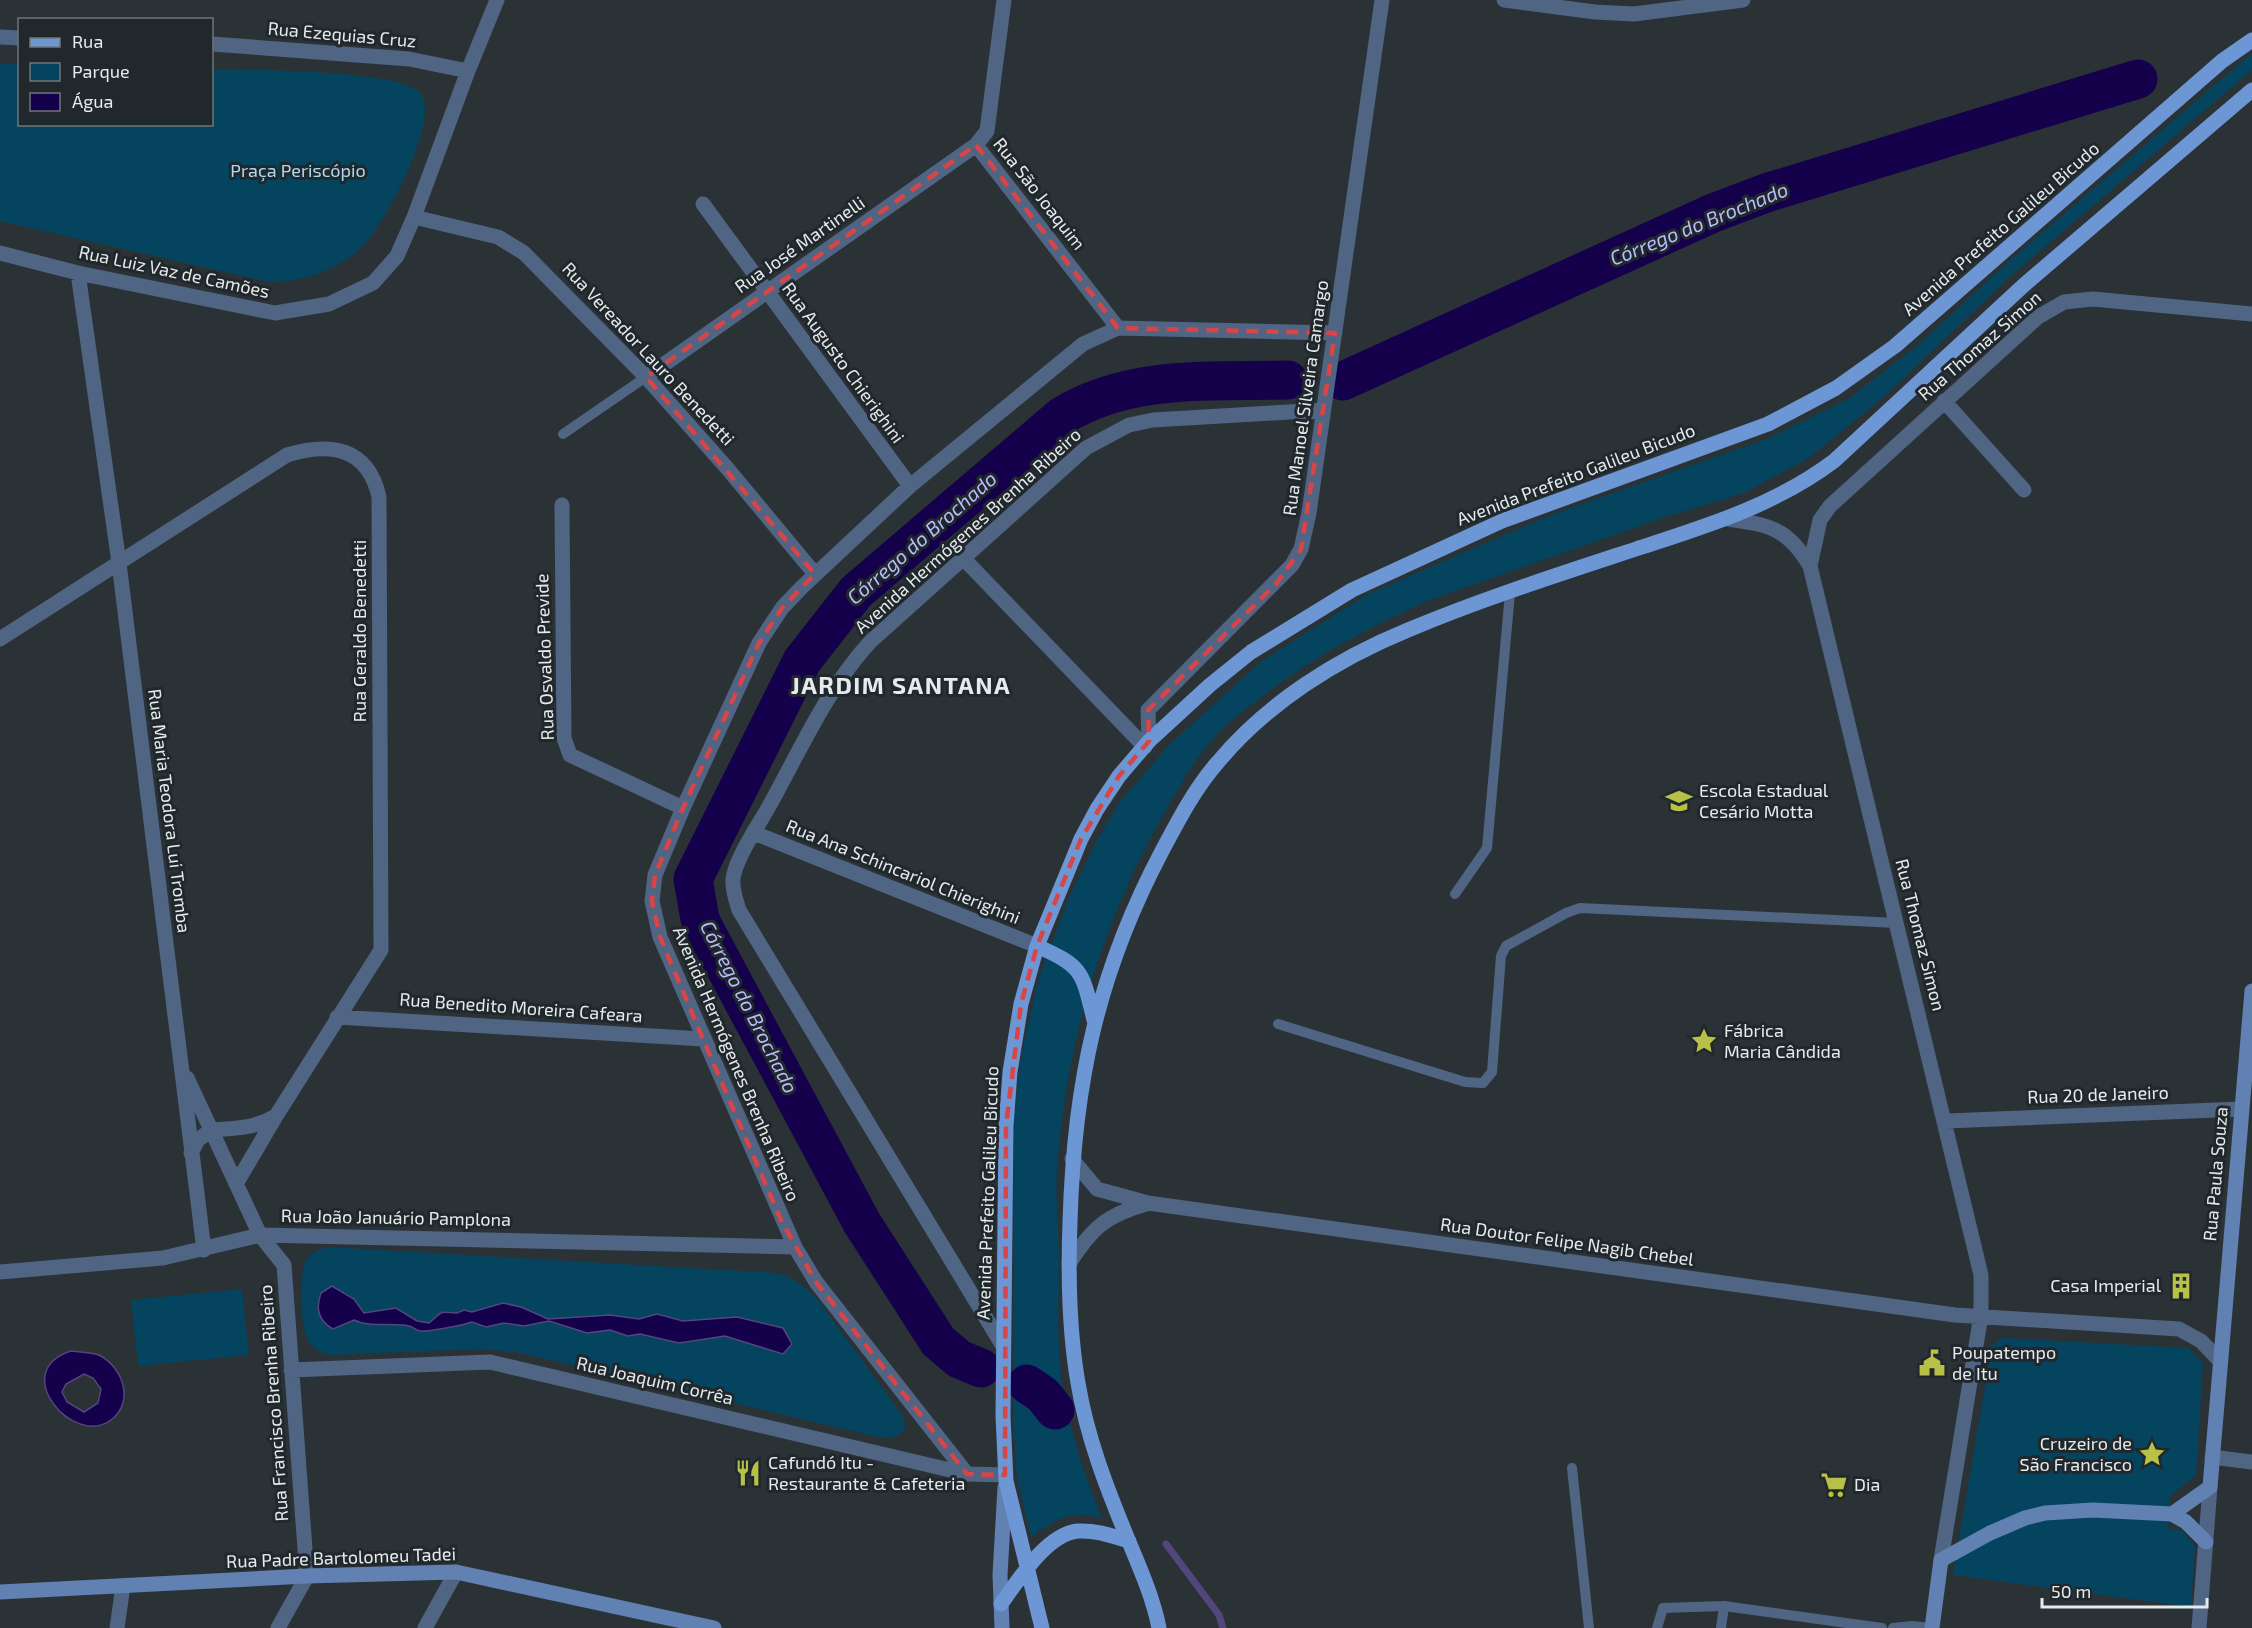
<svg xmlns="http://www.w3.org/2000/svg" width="2252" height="1628" font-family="'Exo 2',sans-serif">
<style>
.green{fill:#05445f}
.water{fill:#15004b;stroke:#53467c;stroke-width:1.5;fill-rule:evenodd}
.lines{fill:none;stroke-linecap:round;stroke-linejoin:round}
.stream{stroke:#53467c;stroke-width:7}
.river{stroke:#15004b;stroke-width:39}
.service{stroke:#506483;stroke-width:10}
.minor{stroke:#506483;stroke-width:15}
.tertiary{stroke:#506483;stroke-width:15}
.secondary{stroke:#6081b1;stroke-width:15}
.primary{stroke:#6c96d4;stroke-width:15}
.marked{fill:none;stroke:#d84546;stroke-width:4.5;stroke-dasharray:12 8;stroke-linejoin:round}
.labels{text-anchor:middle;stroke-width:6;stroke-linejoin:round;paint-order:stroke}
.street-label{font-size:18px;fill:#e5eaed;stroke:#21282c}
.park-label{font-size:18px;fill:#acdaf5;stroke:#21282c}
.poi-label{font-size:18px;fill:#e5eaed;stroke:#21282c;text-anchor:start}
.water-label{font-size:20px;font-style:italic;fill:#b9bcfd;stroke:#21282c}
.district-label{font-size:24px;font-weight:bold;letter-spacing:1.5px;fill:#e5eaed;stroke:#21282c}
</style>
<rect width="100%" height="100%" fill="#2a3236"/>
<path class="green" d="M2252 53V70L2013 274 1886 395 1809 458 1744 493 1662 518 1427 601C1370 627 1318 654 1268 692 1251 705 1233 718 1218 733 1193 761 1182 782 1164 814 1104 917 1068 1038 1058 1157 1054 1197 1060 1237 1059 1276 1058 1314 1057 1352 1063 1390 1070 1432 1086 1479 1102 1519 1073 1508 1054 1520 1031 1537L1017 1477 1013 1418 1014 1112 1020 1062 1038 981 1068 900 1099 837 1120 802 1169 745 1262 661 1366 595 1551 515 1769 438 1848 399 1918 345 2009 261Z
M0 63 19 64 20 124H212V69C247 70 398 70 419 92 444 116 383 227 362 247 337 271 299 284 265 281L0 221Z
M327 1247 776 1273C794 1278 804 1286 817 1299L903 1416 905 1428 898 1436 882 1438 516 1352 479 1349 330 1355C320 1352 312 1349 307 1339 301 1325 298 1272 307 1259 312 1252 319 1250 327 1247Z
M242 1289 249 1355 138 1366 131 1300Z
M2003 1338 2188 1348 2203 1363 2196 1475 2170 1496 2168 1528 2182 1531 2195 1546 2191 1607 1953 1575 1992 1345Z"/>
<path class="water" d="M332 1286 354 1299 364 1313 396 1308 417 1321 429 1323C445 1310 437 1312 457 1313L464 1310 472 1312 503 1303 521 1307 548 1319 610 1315 639 1319 657 1314 683 1321 737 1317 783 1328 792 1344 783 1354 725 1336 679 1343 640 1334 628 1336 610 1330 587 1333 549 1321 524 1326 504 1323 486 1327 472 1322C464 1325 428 1332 421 1331 417 1331 413 1327 409 1326 391 1322 370 1328 354 1320L333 1329C319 1321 315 1309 321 1293Z
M71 1351C80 1352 91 1352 99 1355 123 1367 135 1402 111 1420 73 1448 8 1371 71 1351ZM84 1374 93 1378 101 1389 98 1403 84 1412 67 1402 62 1392 66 1384Z"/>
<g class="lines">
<path class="stream" d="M1166 1544 1219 1615 1223 1628"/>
<path class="river" d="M1343 381 1713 213 1766 193 2138 79
M981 1368 959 1359 938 1341 862 1223 704 928 700 919 693 879 802 661 856 592 1062 416C1130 374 1211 382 1288 380
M1027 1384 1043 1395 1055 1410"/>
<path class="service" d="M563 434 646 377
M1455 894 1487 848 1510 593
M1278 1024 1465 1082 1483 1083 1492 1072 1501 956 1506 946 1566 913 1580 908 1897 923
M1572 1468 1589 1628
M1657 1628 1663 1608 1724 1606 1882 1628
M1721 1628 1724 1606
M1893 1628 1912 1626 1932 1628"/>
<path class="minor" d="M1504 0 1595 12 1634 14 1743 0
M0 37 20 38
M212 44 409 59 468 71
M976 145 1118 328
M703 204 910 486
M414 217 498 237 524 253 646 377 727 468 815 574
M0 253 78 273 275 313 329 304 373 283 397 256 414 217 468 71 497 0
M78 273 119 563 204 1250
M646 377 976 145 987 131 1004 0
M1944 401 2024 490
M562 505 564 738 570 755 683 808
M1728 519C1769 525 1788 528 1810 566L1981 1275V1315L1941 1560
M963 558 1145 747
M1810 566 1820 520 1830 506 2038 317 2064 302 2093 299 2252 314
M0 639 287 455C330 442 368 447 379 497L381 950 276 1116 236 1184
M1149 741 1148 710 1292 565 1301 549 1309 513 1382 0
M754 833 1037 946
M337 1017 703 1039
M187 1078 260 1235 284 1265 307 1576 278 1628
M1946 1121 2241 1109
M191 1153 198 1140 211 1130C236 1128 253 1129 276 1116
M1072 1159 1097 1189 1148 1203 1955 1315 2179 1329 2201 1341 2220 1361
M1069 1264C1091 1229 1106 1215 1146 1204
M0 1272 163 1258 260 1235 795 1247
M1003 1346 739 910C736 900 732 890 733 879 735 860 757 827 767 810 799 753 826 690 870 642L1086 448 1129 425 1153 420 1323 410
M291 1370 490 1362 967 1474 1005 1475
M967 1474 816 1282 795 1247 660 937 652 901 655 875 683 808 759 643 782 608 802 587 910 486 1083 344 1118 328 1335 333
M117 1628 123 1586
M425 1628 456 1572
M2199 1628 2210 1487"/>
<path class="tertiary" d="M2212 1457 2252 1462"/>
<path class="secondary" d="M2172 1514 2186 1522 2206 1542
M0 1592 307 1576 456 1572 714 1628
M1002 1628 1000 1575 1005 1487
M1932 1628 1941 1560 1990 1533 2025 1518 2045 1513 2093 1510 2172 1514 2210 1487 2252 991"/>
<path class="primary" d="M1037 946C1084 967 1082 972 1094 1020
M1001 1604C1018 1581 1046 1534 1078 1531 1096 1530 1112 1536 1129 1541
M1042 1628 1006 1481 1003 1416 1006 1126 1010 1072 1021 1004 1037 946 1081 839 1097 809 1119 776 1149 741 1210 685 1251 652 1352 590 1502 521 1768 424 1836 388 1895 346 2222 61 2252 40
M1159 1628C1153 1597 1139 1566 1127 1537 1106 1486 1087 1437 1078 1383 1069 1331 1068 1275 1070 1222 1074 1084 1097 974 1162 851 1178 821 1195 788 1218 762 1267 703 1337 659 1408 630 1482 599 1560 574 1636 549 1706 526 1774 506 1834 461L2024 285 2252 90"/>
</g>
<path class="marked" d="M976 145 1118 328 1335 333 1301 549 1276 584 1148 710 1149 741 1119 776 1081 839 1037 946 1021 1004 1006 1126 1005 1475 967 1474 816 1282 781 1220 703 1039 660 937 652 901 655 875 683 808 759 643 782 608 815 574 646 377Z"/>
<defs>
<g id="school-bare" transform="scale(2.07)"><path d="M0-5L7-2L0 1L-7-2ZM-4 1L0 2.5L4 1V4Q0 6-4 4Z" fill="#b7c148" stroke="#21282c" stroke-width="2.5" paint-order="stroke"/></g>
<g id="sight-bare" transform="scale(2.07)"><path d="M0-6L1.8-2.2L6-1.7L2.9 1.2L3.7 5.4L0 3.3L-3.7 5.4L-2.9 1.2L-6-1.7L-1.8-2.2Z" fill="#b7c148" stroke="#21282c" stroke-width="2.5" paint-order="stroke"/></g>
<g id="building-bare" transform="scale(2.07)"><path d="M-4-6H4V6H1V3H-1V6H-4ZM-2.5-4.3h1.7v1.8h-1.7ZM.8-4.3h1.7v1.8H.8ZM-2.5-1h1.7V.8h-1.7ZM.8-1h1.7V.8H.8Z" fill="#b7c148" stroke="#21282c" stroke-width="2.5" paint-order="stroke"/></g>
<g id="civic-bare" transform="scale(2.07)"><path d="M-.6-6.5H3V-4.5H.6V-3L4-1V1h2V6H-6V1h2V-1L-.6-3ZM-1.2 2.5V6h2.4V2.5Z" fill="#b7c148" stroke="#21282c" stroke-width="2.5" paint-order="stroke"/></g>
<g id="restaurant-bare" transform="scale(2.07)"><path d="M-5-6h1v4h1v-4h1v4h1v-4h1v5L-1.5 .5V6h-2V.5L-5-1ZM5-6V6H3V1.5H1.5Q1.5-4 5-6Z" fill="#b7c148" stroke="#21282c" stroke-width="2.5" paint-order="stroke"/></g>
<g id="supermarket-bare" transform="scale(2.07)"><path d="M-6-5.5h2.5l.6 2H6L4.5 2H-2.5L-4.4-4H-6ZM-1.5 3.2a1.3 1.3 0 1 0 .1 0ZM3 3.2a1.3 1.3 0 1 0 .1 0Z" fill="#b7c148" stroke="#21282c" stroke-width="2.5" paint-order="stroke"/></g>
</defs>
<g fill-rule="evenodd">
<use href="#school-bare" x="1679" y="801"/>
<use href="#sight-bare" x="1704" y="1041"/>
<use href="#building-bare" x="2181" y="1286"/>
<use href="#civic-bare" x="1932" y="1363"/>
<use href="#sight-bare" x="2152" y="1454"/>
<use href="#restaurant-bare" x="748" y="1473"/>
<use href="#supermarket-bare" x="1834" y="1485"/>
</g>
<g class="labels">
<g class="street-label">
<text transform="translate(342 35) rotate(5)" y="6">Rua Ezequias Cruz</text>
<text transform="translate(1039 194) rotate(52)" y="6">Rua São Joaquim</text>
<text transform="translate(2001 229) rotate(-41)" y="6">Avenida Prefeito Galileu Bicudo</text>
<text transform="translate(800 245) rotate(-35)" y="6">Rua José Martinelli</text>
<text transform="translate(174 272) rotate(12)" y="6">Rua Luiz Vaz de Camões</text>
<text transform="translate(1980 346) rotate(-41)" y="6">Rua Thomaz Simon</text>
<text transform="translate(648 354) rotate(47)" y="6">Rua Vereador Lauro Benedetti</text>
<text transform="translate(843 363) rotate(54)" y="6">Rua Augusto Chierighini</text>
<text transform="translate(1306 398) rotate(-82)" y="6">Rua Manoel Silveira Camargo</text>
<text transform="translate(1576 475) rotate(-21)" y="6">Avenida Prefeito Galileu Bicudo</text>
<text transform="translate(968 531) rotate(-42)" y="6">Avenida Hermógenes Brenha Ribeiro</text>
<text transform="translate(360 631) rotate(-90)" y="6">Rua Geraldo Benedetti</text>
<text transform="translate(545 657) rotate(-92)" y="6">Rua Osvaldo Previde</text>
<text transform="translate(169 811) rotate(83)" y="6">Rua Maria Teodora Lui Tromba</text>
<text transform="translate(903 872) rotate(22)" y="6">Rua Ana Schincariol Chierighini</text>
<text transform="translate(1920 935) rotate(76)" y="6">Rua Thomaz Simon</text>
<text transform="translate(521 1008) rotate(4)" y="6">Rua Benedito Moreira Cafeara</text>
<text transform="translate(736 1064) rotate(67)" y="6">Avenida Hermógenes Brenha Ribeiro</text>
<text transform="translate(2098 1095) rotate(-2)" y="6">Rua 20 de Janeiro</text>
<text transform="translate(2216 1174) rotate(-85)" y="6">Rua Paula Souza</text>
<text transform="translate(988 1193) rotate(-88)" y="6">Avenida Prefeito Galileu Bicudo</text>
<text transform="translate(396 1218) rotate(1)" y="6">Rua João Januário Pamplona</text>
<text transform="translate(1567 1242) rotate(8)" y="6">Rua Doutor Felipe Nagib Chebel</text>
<text transform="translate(655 1381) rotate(13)" y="6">Rua Joaquim Corrêa</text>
<text transform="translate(274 1403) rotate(-94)" y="6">Rua Francisco Brenha Ribeiro</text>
<text transform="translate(341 1558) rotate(-2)" y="6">Rua Padre Bartolomeu Tadei</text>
</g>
<g class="park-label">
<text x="298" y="177">Praça Periscópio</text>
</g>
<g class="poi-label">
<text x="1699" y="797">Escola Estadual<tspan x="1699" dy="21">Cesário Motta</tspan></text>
<text x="1724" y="1037">Fábrica<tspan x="1724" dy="21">Maria Cândida</tspan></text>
<text x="2161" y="1292" text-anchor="end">Casa Imperial</text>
<text x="1952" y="1359">Poupatempo<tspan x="1952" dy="21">de Itu</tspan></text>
<text x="2132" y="1450" text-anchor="end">Cruzeiro de<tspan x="2132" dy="21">São Francisco</tspan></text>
<text x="768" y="1469">Cafundó Itu -<tspan x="768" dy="21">Restaurante &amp; Cafeteria</tspan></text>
<text x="1854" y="1491">Dia</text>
</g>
<g class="water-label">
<text transform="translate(1699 224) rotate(-22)" y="7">Córrego do Brochado</text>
<text transform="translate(922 538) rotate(-41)" y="7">Córrego do Brochado</text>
<text transform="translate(749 1007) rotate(63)" y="7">Córrego do Brochado</text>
</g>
<g class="district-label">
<text x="901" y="694">JARDIM SANTANA</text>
</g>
</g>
<rect x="18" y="18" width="195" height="108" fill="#21282c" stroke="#6f7679" stroke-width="1.5"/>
<rect x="30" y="38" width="30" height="9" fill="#6c96d4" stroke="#6f7679" stroke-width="1.5"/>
<text x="72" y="48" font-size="18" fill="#e5eaed">Rua</text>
<rect x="30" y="63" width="30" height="18" fill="#05445f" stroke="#6f7679" stroke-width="1.5"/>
<text x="72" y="78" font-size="18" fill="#e5eaed">Parque</text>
<rect x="30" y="93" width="30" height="18" fill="#15004b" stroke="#6f7679" stroke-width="1.5"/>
<text x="72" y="108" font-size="18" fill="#e5eaed">Água</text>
<path d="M2042 1598v9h165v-9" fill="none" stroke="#e5eaed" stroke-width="3"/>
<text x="2051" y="1598" font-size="18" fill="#e5eaed" stroke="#21282c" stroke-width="4.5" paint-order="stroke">50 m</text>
</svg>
